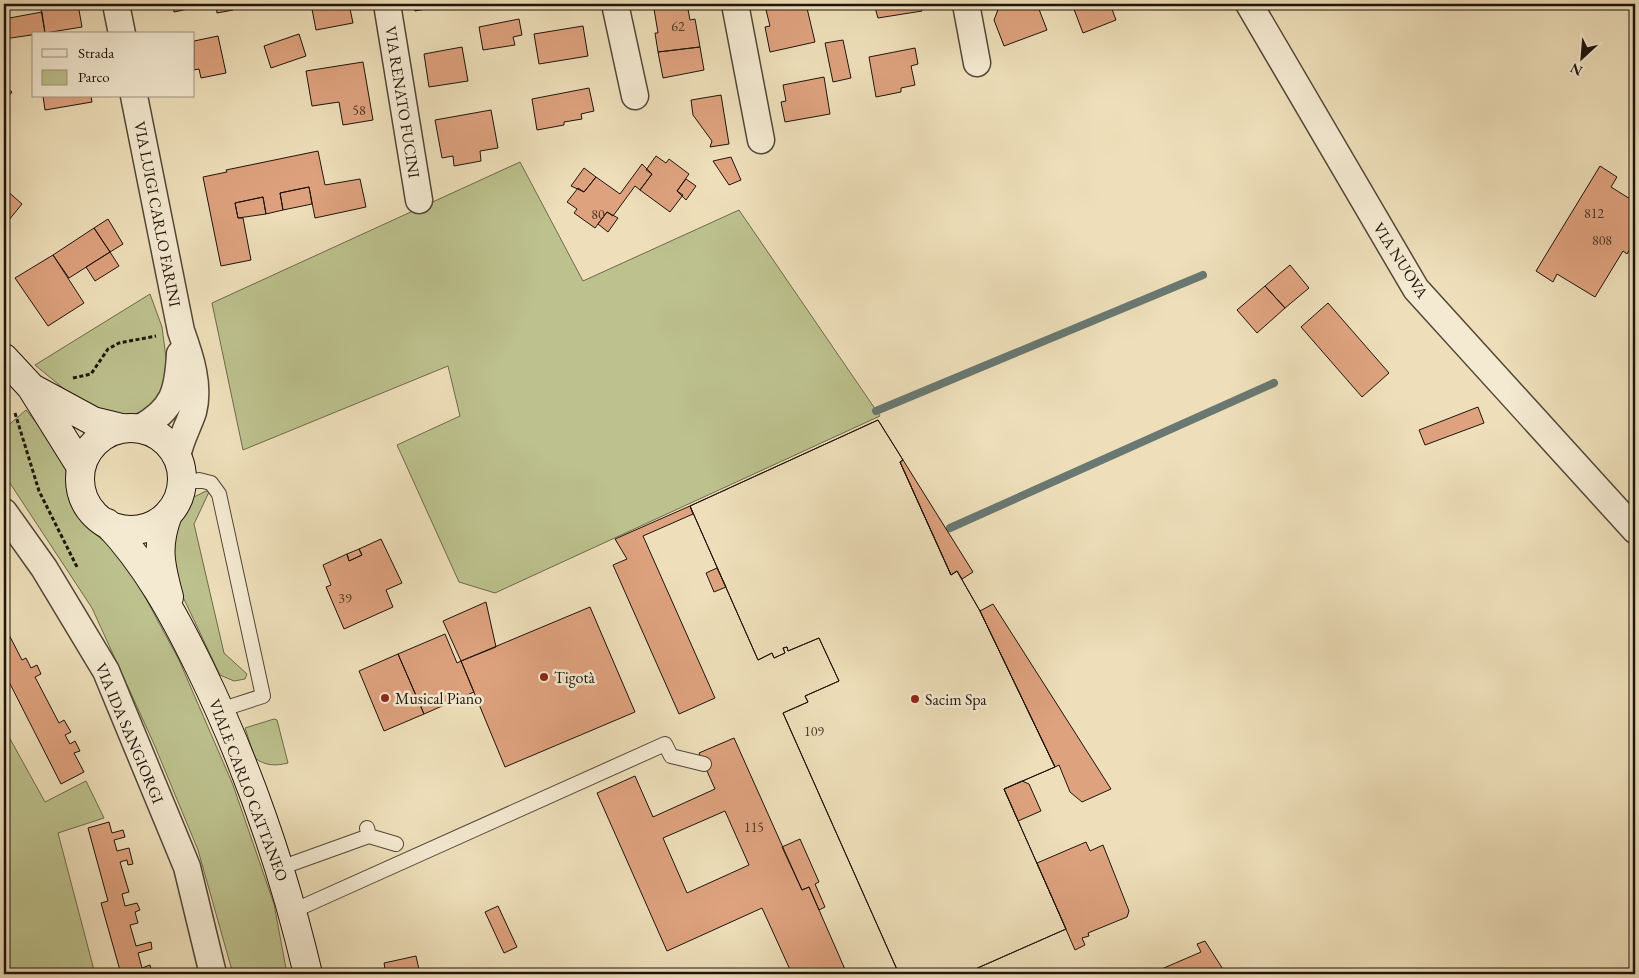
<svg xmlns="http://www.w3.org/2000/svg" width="1639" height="978" font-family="'EB Garamond',serif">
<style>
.green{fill:#bcc18d;stroke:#6d6a4c}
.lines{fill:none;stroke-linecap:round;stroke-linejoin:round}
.stream{stroke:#697872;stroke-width:8}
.building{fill:#dea27e;stroke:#1e140b;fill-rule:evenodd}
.lane-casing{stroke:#524737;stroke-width:16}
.street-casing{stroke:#524737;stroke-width:29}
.secondary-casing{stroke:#1e140b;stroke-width:30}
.path{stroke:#1e140b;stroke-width:3;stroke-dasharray:4 2.5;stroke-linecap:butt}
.lane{stroke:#f4ead2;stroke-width:14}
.street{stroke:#f4ead2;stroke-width:26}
.secondary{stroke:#f4ead2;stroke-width:28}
.poi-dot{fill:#8f2418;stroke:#f4ead2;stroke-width:2}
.labels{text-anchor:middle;stroke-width:5;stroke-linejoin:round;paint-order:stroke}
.number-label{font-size:14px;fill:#4e3828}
.street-label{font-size:16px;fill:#1e140b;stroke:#f4ead2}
.poi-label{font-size:16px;fill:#1e140b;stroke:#f4ead2;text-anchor:start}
</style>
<rect width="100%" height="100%" fill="#eedfba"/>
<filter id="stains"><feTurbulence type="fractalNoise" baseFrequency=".004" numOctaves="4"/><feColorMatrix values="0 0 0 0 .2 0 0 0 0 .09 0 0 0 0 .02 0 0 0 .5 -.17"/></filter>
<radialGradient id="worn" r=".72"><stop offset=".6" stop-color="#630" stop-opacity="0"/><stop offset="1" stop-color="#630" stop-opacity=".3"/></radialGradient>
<path class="green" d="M520 162 583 281 739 210 880 416 495 593 459 582 397 445 460 416 448 366 243 450 212 303Z
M150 294 162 327 169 381 153 408 135 415 113 414 86 407 35 365Z
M26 410 64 457 70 494 77 514 87 527 124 558 179 660 233 785 274 904 287 974H233L198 850 154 744 92 608 4 474V429Z
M206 491 209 492 194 524 224 653 247 674 245 679 234 681 220 675 183 597 172 558 174 526 192 498Z
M274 719 277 720 288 763C276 766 265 766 255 758L245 728Z
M4 728 45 802 86 781 104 818 58 833 95 974H4Z"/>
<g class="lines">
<path class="stream" d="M876 411 1203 275
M950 528 1274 383"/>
</g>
<path class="building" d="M40 4H78L82 27 45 33Z
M173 4H194L187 5 188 9 174 12Z
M216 4H232L233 10 217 13Z
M311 4H349L353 23 316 30Z
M413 4H454L415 11Z
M687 4 690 20 695 19 700 47 658 52 655 33H658L654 9Z
M796 4H806L815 42 770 52 765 27 770 26 766 10Z
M874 4H920L922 11 878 18Z
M1009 4H1037L1047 30 1004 46 994 20 999 7Z
M1072 4H1110L1116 20 1083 33Z
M42 12 45 33 4 39V19Z
M519 19 522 35 513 37 515 45 483 50 479 27Z
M583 26 588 56 539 64 534 34Z
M299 34 306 56 271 68 264 46Z
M218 36 226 73 201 78 199 69 194 70V41Z
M843 40 851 78 833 82 825 43Z
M462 47 468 81 429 87 424 54Z
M700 47 704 70 663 78 658 52Z
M915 48 918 64 911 66 915 85 901 88V92L876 97 869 57Z
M363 62 373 120 343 125 339 102 312 106 306 71Z
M824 77 830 114 785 122 781 102 786 101 783 85Z
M4 86 12 92 4 102Z
M589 88 594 111 581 114 582 119 564 122V125L537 130 532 99Z
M721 95 729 144 710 147 712 141 693 115 691 100Z
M43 96H91L92 102 45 110Z
M491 110 498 148 480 151 481 161 454 166 453 156 442 158 435 120Z
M318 151 325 185 360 179 366 207 315 218 309 187 280 193 283 210 266 214 263 197 235 203 238 218H243L251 260 221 266 203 177 227 172 226 170Z
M656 156 666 163 669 159 689 174 677 191 683 195 670 212 640 190 652 174 646 170Z
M731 157 741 180 729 185 713 161Z
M642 164 652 174 640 190 635 186 613 216 607 212 595 228 574 213 577 209 567 202 578 188 584 192 596 177 620 194Z
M1600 166 1617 177 1611 187 1635 202V241L1627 254 1623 251 1595 297 1557 274 1553 282 1536 271Z
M584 168 596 177 584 192 571 186Z
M686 179 696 186 686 200 677 191Z
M309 187 312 204 283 210 280 193Z
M4 188 22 204 4 226Z
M263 197 266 214 238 218 235 203Z
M607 212 618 218 608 232 598 224Z
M108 219 123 244 110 252 94 228Z
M94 228 110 252 69 278 53 255Z
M110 252 119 266 95 281 86 267Z
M53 255 84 303 48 326 15 278Z
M1290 265 1309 288 1285 308 1265 286Z
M1265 286 1285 308 1257 333 1237 310Z
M1328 303 1389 373 1362 397 1301 327Z
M1478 407 1484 423 1425 445 1419 430Z
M878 420 903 460 900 462 951 575 957 571 980 611 1055 767 1004 789 1066 929 964 974H899L783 713 808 702 805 696 839 681 819 638 788 651 787 647 783 648 785 653 774 658 772 653 758 660 690 506Z
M878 420 903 460 900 462 951 575 957 571 980 611 1055 767 1004 789 1066 929 964 974H899L783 713 808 702 805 696 839 681 819 638 788 651 787 647 783 648 785 653 774 658 772 653 758 660 690 506Z
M903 460 973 572 962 579 957 571 951 575 900 462Z
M690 506 693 514 643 536 715 698 679 714 613 565 627 559 615 539Z
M381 539 402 583 386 590 393 607 344 629 326 587 331 585 323 565 347 554 349 561 362 555 359 549Z
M359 549 362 555 349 561 347 554Z
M717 568 726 587 714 592 706 573Z
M486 602 496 647 461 661 443 621Z
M993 604 1111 789 1082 802 1070 792 1059 765 1055 767 980 611Z
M590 607 635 712 505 767 461 661Z
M4 625 22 660 26 658 31 668 37 665 41 674 35 677 59 723 64 720 71 732 65 735 70 744 75 741 80 751 74 753 84 772 61 784 4 672Z
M445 634 457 663 461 661 474 692 424 714 398 654Z
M398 654 424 714 384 731 359 671Z
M734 738 802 890 809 887 847 974H792L762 908 667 951 597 793 635 776 653 817 715 789 699 753ZM725 811 749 865 687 893 663 838Z
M1022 781 1029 784 1041 811 1018 821 1004 789Z
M109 822 112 833 123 830 125 837 114 840 117 851 129 848 133 864 128 865 127 860 120 862 129 892 122 894 125 906 137 903 140 910 135 912 138 923 130 925 136 946 151 942 152 949 138 953 142 968 150 965 152 974H121L101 903 108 901 88 828Z
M800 839 819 882 815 884 825 907 819 910 809 887 802 890 782 847Z
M1086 842 1090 851 1103 845 1129 911 1127 917 1088 933 1089 936 1082 938 1085 945 1075 950 1037 863Z
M498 906 517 947 504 953 485 912Z
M1205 941 1226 974H1150L1201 952 1197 944Z
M416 956 420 974H386L384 963Z"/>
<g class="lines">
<g class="lane-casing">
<path id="lane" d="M182 484 199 480 211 483 219 494 263 696 220 710
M369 836 396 844
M280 868 369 836 367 828
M293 911 665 744 671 756 704 764"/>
</g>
<g class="street-casing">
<path id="street" d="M116 4 122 34
M387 4 419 200
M615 4 635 96
M735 4 761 140
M966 4 977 63
M1249 4 1416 289 1635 530
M134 96 181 331C190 356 200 385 193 412 188 427 180 440 177 457
M140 428C174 409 178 391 180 354
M4 512 44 568 106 671 187 867 213 974"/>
</g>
<g class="secondary-casing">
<path id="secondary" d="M4 358 31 387 81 467
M34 389 93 421 122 428
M80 479a51 51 0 1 1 102 0a51 51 0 1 1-102 0Z
M168 514C156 546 160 564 169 597
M107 523C147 565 174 615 199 666 247 764 283 868 308 974"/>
</g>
<path class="path" d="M73 378 91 374 108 349 119 343 156 336
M15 413 39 491 78 569"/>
<use href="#lane" class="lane"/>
<use href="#street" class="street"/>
<use href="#secondary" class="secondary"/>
</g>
<g class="poi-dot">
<circle cx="544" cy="677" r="5"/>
<circle cx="385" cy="698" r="5"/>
<circle cx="915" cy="699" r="5"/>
</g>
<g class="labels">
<g class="number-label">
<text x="678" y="31">62</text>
<text x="359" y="115">58</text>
<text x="1594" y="218">812</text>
<text x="598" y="219">80</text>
<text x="1602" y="245">808</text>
<text x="345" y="603">39</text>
<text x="814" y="736">109</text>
<text x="754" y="832">115</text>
</g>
<g class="street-label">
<text transform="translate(403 102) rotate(81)" y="6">VIA RENATO FUCINI</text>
<text transform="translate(158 214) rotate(79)" y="6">VIA LUIGI CARLO FARINI</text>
<text transform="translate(1401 260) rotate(57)" y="6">VIA NUOVA</text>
<text transform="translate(130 733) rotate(67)" y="6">VIA IDA SANGIORGI</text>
<text transform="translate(249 790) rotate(69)" y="6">VIALE CARLO CATTANEO</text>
</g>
<g class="poi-label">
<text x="554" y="683">Tigotà</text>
<text x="395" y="704">Musical Piano</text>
<text x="925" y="705">Sacim Spa</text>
</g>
</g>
<rect width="1639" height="978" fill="none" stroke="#eedfba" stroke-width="20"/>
<rect x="5" y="5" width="1629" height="968" fill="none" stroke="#1e140b" stroke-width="2.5"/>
<rect x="10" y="10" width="1619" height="958" fill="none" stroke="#1e140b"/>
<rect x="32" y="32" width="162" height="65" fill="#f4ead2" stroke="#9e9482"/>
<rect x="42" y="49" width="25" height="8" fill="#f4ead2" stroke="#9e9482"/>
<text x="78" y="58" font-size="15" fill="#1e140b">Strada</text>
<rect x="42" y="70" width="25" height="15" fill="#bcc18d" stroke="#9e9482"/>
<text x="78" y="82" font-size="15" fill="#1e140b">Parco</text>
<g transform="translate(1582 58) rotate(206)" stroke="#f4ead2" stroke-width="4" paint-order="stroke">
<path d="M0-4L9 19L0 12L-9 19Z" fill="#1e140b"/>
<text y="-8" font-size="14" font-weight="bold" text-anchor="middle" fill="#1e140b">N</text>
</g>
<rect width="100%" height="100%" filter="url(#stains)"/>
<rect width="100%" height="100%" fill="url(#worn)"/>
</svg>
